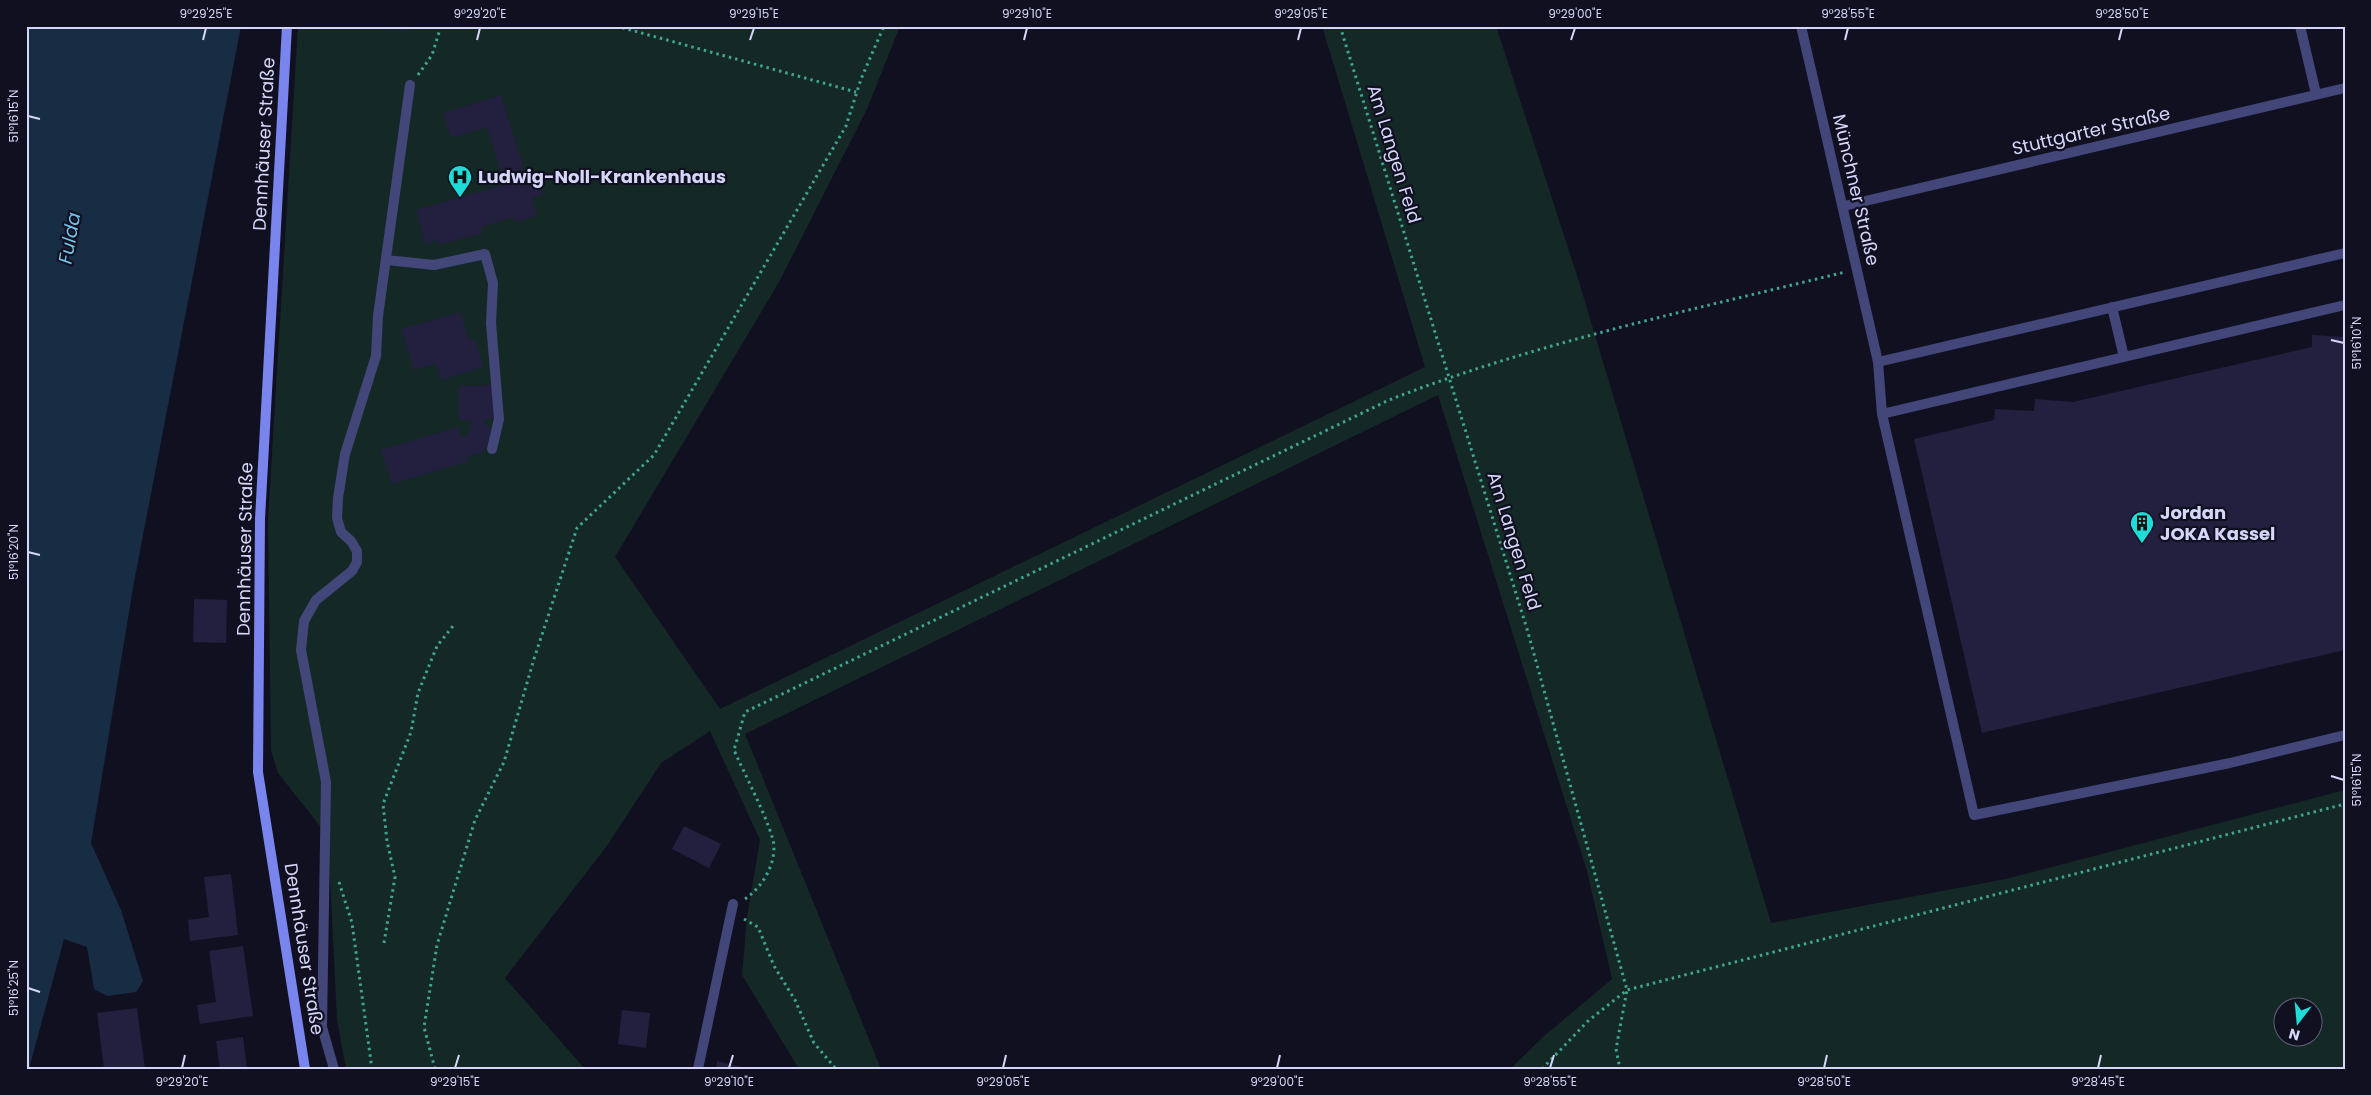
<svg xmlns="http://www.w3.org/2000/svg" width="2371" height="1095" font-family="Poppins,sans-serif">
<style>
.green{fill:#142926;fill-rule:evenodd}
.water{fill:#162d44}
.building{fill:#221f3f}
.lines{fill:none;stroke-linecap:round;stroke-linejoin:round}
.path{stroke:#3fa492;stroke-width:3;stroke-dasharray:2.5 4;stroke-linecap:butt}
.lane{stroke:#424679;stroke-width:10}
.street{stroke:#424679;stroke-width:10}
.secondary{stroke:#7984ec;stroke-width:10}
.ticks{fill:none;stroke:#d5d6f9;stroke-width:2}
.labels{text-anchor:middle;stroke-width:4.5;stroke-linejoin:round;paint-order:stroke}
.street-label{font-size:18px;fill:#d5d6f9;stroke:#111020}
.poi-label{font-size:18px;font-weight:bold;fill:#d5d6f9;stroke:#111020;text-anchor:start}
.water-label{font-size:19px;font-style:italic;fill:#72c1eb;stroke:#111020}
.neatline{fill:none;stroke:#d5d6f9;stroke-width:2}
.ticks-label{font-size:12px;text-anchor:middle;fill:#d5d6f9}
</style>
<rect width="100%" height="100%" fill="#111020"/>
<path class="green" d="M298 26H900L867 109 779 282 615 557 720 709 1425 367 1322 26H1496L1580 285 1771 923 2006 879 2345 790V1069H1510L1543 1037 1612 979 1587 871 1438 395 745 734 881 1069H799L742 975 747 917 760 840 710 731 661 763 606 847 505 978 585 1069H346L337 1020 328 836 278 773 271 750 268 520ZM2284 1008H2314V1038H2284Z"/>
<path class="water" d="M26 26H241L134 582 91 843 121 910 143 981 136 992 107 996 94 989 87 947 64 939 29 1069H26Z"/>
<path class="building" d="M388 26H407L406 31 387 28Z
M501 95 524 169 502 176 487 127 451 138 443 113Z
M538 175 543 195 532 198 537 216 514 222 513 217 481 227 483 233 439 245 438 240 425 244 416 210Z
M460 312 469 341 475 339 483 367 441 380 436 364 414 370 401 329Z
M2312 335 2345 337V650L1982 733 1914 439 1994 420 1995 409 2034 411 2035 399 2073 402 2312 347Z
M494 385 495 419 482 420 492 429V437L482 453 467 456 469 461 392 484 381 450 458 427 461 437 468 435 473 420H459V386Z
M194 599 227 600 226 643 193 642Z
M684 826 721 844 709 868 672 849Z
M231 874 238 935 190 941 188 920 209 917 204 877Z
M243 946 253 1016 200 1024 197 1005 216 1002 209 951Z
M137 1008 145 1069H104L97 1013Z
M622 1010 650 1013 646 1048 618 1044Z
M243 1037 247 1069H220L216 1041Z
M717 1061 745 1068V1069H716Z"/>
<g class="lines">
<path class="path" d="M616 26 856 92
M1340 26 1527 629 1627 990 1616 1049 1620 1069
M418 75 432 55 441 26
M339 882 352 923 372 1069
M745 899C761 888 774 868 774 847 774 830 742 769 734 750L745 712 1389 400C1535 343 1692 310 1845 272
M744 919 758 927 774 966 795 1000 814 1043 836 1069
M384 943 395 877 387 841 383 804 411 732 418 693 437 646 453 626
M435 1069 424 1027 437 945 475 820 504 762 534 659 577 528 654 455 846 126 861 79 884 26
M1542 1069 1588 1021 1627 990 2345 804"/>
<path class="lane" d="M386 260 434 265 485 254 493 283 491 323 499 419 492 449
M2112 307 2124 357 2345 305
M1878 362 1882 414 1974 815 2230 763 2345 735
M1882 414 2124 357
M334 1069 322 1027 326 782 301 650 304 621 316 600 352 571 357 562V551L351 541 341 532 337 518 338 498 345 454 376 356 378 316 410 85"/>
<path class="street" d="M1801 26 1878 362 2345 253
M2300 26 2316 94
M1844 206 2345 88
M698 1069 733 904"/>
<path class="secondary" d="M287 26 260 519 258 772 305 1069"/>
</g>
<path class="ticks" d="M203 40 206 28M477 40 480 28M750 40 754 28M1024 40 1027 28M1298 40 1301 28M1571 40 1575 28M1845 40 1848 28M2119 40 2122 28M28 116 40 119M2331 340 2344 343M28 552 40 555M2331 776 2344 780M28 988 40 992M182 1068 185 1055M455 1068 459 1055M729 1068 733 1055M1003 1068 1006 1055M1277 1068 1280 1055M1550 1068 1554 1055M1824 1068 1827 1055M2098 1068 2101 1055"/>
<defs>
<g id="hospital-pin" transform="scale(1.25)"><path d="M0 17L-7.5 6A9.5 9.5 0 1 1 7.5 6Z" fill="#1fdcd8" stroke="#111020"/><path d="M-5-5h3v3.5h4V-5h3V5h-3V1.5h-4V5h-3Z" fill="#111"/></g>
<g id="building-pin" transform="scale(1.25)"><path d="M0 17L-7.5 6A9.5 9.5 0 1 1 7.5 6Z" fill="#1fdcd8" stroke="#111020"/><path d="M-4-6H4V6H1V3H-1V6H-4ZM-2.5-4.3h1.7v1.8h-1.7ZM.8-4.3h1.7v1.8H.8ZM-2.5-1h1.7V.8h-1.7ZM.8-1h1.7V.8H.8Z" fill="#111"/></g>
</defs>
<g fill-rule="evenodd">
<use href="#hospital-pin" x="460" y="177"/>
<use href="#building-pin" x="2142" y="523"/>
</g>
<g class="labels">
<g class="street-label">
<text transform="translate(2091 131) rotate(-13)" y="6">Stuttgarter Straße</text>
<text transform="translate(264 144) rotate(-87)" y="6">Dennhäuser Straße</text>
<text transform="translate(1394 154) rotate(73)" y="6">Am Langen Feld</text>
<text transform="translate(1856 190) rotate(77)" y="6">Münchner Straße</text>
<text transform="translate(1514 541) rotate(73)" y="6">Am Langen Feld</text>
<text transform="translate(245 549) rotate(-89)" y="6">Dennhäuser Straße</text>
<text transform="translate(304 949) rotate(81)" y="6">Dennhäuser Straße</text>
</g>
<g class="poi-label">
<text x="478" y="183">Ludwig-Noll-Krankenhaus</text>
<text x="2160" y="519">Jordan<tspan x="2160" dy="21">JOKA Kassel</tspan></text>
</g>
<g class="water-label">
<text transform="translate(69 238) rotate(-80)" y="7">Fulda</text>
</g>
</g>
<rect width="2371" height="1095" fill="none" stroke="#111020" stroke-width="55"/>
<g transform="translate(2298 1022) rotate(196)"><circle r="24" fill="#111020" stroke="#5f5f77"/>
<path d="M0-4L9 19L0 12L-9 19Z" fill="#1fdcd8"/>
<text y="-8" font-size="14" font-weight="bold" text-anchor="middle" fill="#d5d6f9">N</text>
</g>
<rect x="28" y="28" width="2316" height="1040" class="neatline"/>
<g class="ticks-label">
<text x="206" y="18">9°29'25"E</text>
<text x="480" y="18">9°29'20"E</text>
<text x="754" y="18">9°29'15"E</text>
<text x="1027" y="18">9°29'10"E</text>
<text x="1301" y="18">9°29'05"E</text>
<text x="1575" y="18">9°29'00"E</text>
<text x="1848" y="18">9°28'55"E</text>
<text x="2122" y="18">9°28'50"E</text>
<text transform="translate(14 116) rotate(-90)" y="4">51°16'15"N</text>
<text transform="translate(2357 343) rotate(-90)" y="4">51°16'10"N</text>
<text transform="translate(14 552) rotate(-90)" y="4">51°16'20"N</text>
<text transform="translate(2357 780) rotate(-90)" y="4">51°16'15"N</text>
<text transform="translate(14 988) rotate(-90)" y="4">51°16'25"N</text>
<text x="182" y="1086">9°29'20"E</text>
<text x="455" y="1086">9°29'15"E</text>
<text x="729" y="1086">9°29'10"E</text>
<text x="1003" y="1086">9°29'05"E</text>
<text x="1277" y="1086">9°29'00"E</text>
<text x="1550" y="1086">9°28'55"E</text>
<text x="1824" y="1086">9°28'50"E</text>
<text x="2098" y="1086">9°28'45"E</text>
</g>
</svg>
